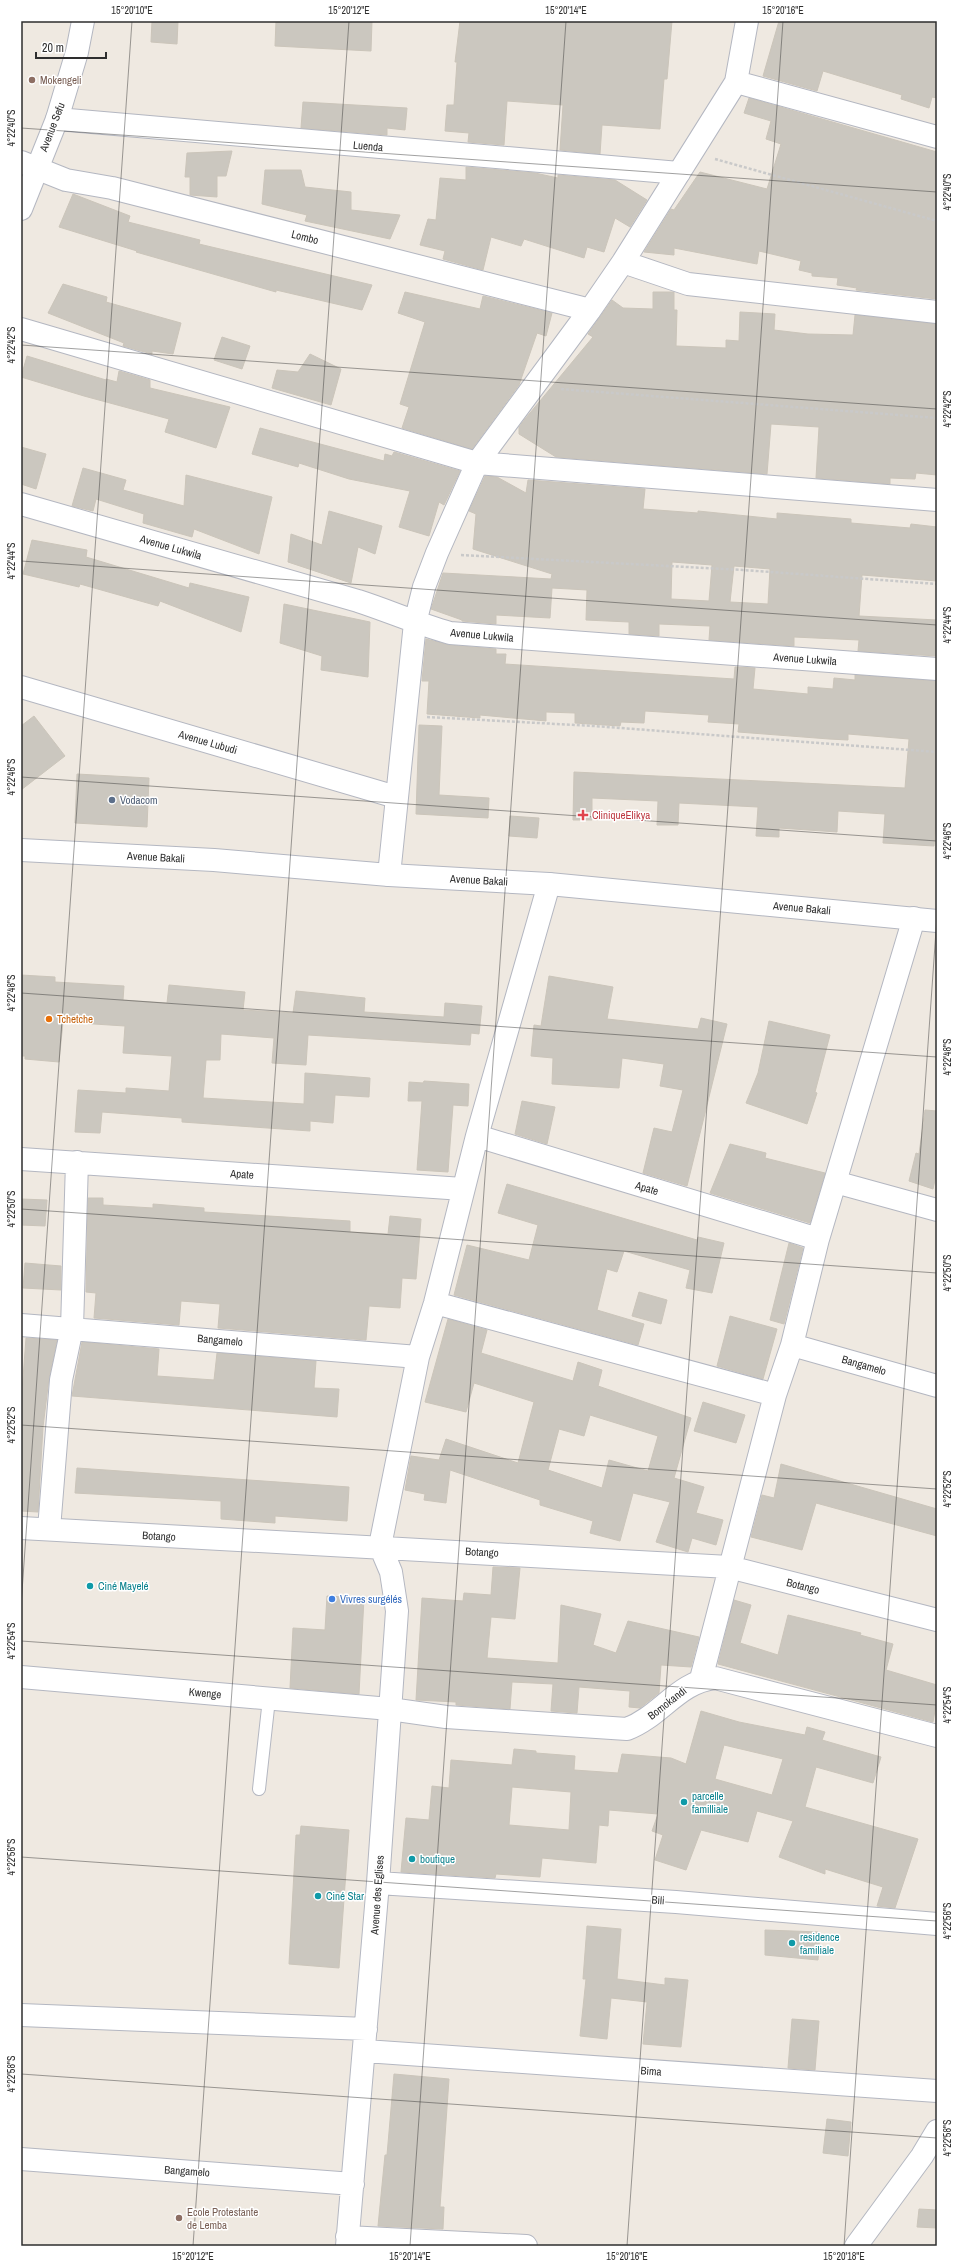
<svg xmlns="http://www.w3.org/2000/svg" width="958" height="2267" font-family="'Archivo Narrow',sans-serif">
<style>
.building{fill:#cbc7bf;stroke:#cbc5ba;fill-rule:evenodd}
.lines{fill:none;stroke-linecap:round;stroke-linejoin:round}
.service-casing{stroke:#b4b7c1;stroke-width:14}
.minor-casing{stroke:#b4b7c1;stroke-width:24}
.tertiary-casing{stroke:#b4b7c1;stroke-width:24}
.secondary-casing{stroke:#b4b7c1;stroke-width:24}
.path{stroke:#c9c9c9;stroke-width:2.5;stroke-dasharray:3 2;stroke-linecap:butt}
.service{stroke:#fff;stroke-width:12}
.minor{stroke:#fff;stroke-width:22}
.tertiary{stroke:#fff;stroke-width:22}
.secondary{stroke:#fff;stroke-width:22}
.ticks{fill:none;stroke:#2e2e2e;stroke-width:1;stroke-opacity:0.45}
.education-dot{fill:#8d6e63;stroke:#fff;stroke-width:1.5}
.service-dot{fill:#5c6f8a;stroke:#fff;stroke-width:1.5}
.health-dot{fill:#e0444e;stroke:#fff;stroke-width:1.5}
.food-dot{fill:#e8710a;stroke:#fff;stroke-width:1.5}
.culture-dot{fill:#0f9aa8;stroke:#fff;stroke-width:1.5}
.shop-dot{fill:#3f7fe0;stroke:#fff;stroke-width:1.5}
.labels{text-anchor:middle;stroke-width:3;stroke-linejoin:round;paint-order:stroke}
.education-label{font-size:11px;fill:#785e54;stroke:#fff;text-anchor:start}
.street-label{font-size:11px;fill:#2e2e2e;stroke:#fff}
.service-label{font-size:11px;fill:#4e5e75;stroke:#fff;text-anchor:start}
.health-label{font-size:11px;fill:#be3a42;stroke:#fff;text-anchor:start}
.food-label{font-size:11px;fill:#c56008;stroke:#fff;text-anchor:start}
.culture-label{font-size:11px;fill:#0d838f;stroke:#fff;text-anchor:start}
.shop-label{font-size:11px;fill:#366cbe;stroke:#fff;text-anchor:start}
.neatline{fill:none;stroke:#2e2e2e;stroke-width:1.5}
.ticks-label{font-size:10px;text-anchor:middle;fill:#2e2e2e}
</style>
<rect width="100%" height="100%" fill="#efe9e1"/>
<path class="building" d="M152 21H178L177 44 151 42Z
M276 21H372L371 51 275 46Z
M460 21H672L667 79H664L660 129 602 125 600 154 560 150 563 105 507 101 504 145 468 142 469 133 445 131 447 105H454L457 62H455Z
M779 21H937V98L932 97 929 108 901 99 902 95 823 71 817 91 763 76Z
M749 98 937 152V299L856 290 857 288 837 285 838 278 812 276V273L799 270 801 261 759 251 757 264 674 248V255L644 252 671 209 674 210 700 172 767 189 781 144 766 139 771 121 744 113Z
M303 102 407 108 405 130 387 128V135L301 128Z
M232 151 226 176H217V197L190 195V177H185L187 153Z
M466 167 535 173 558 178V175L615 180 647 200 630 227 615 218 604 252 587 247 584 258 524 239 521 246 491 237 483 270 443 259 445 251 420 245 428 219 436 220 440 178 466 180Z
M265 170H301L305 187 351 192V210L400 215 390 239 305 221 307 215 262 204Z
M73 194 130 216 128 222 200 240 199 244 372 285 362 310 276 290V292L136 252 137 251 59 227Z
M63 284 107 297 106 302 181 323 173 354 152 351V354L123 346 124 343 48 313Z
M405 292 480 309 483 296 552 313 546 336 537 333 519 385 472 449 402 428 409 407 400 404 425 322 398 313Z
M653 292H674V310H677L676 346 726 348V340L739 341 740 312 775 314 774 330 808 334 853 335 855 315 937 324V475L916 473 915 479 890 478V484L816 478 819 427 771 424 767 474 556 457 519 434V427L525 419 593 337 588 334 612 300 623 308 653 309Z
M222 337 250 346 242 369 214 360Z
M310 354 341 369 331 405 272 388 277 370 298 372Z
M27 356 106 380V379L117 382 119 371 150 380V388L230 407 216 448 165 432 169 419 84 396 21 377Z
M260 428 384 461 385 454 392 456 394 452 460 471 444 505 439 502 429 536 399 527 410 491 349 479 299 463 298 467 252 454Z
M21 447 46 454 36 489 21 484Z
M83 468 126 480 123 490 184 506 186 475 272 497 259 554 194 529 192 537 143 523 144 514 96 499 93 511 72 506Z
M485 476 497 477 526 493 528 480 645 489 643 509 698 513V511L777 519V513L851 519V523L910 528 911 524 937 527V581L862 575 859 616 937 620V656L858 651 859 640 794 637V646L709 640 710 626 659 624V636L629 634V622L586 620 587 590 552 588 550 618 496 615V624L462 621V620L431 609 443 573 551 579 552 574 473 549 476 514 469 511ZM672 562 712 565 709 601 671 599ZM734 566 770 569 768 604 730 602Z
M329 511 382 526 375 554 358 547 351 583 288 562 291 534 322 545Z
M32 540 87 550 86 557 189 588 190 583 249 597 241 632 160 601 158 606 80 584 79 587 23 574Z
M284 604 370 622 368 677 321 670 322 656 280 643Z
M426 639 449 645 496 649V654H506L505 664 734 679 735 667 755 668 753 689 808 694V687L833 689 834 678 855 680V675L937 681V808L934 846 883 843 885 814 838 811 837 832 779 828V837L756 836 758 807 679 803 678 825H657L658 801 592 798V820H573L574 772 905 788 909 739 848 734V740L829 739 738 732 739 724 708 722 709 715 645 711 644 723 621 722 620 726 575 723V713L546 712V721L480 715V718L427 714 429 681H422Z
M34 716 65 756 21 790V726Z
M419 725 442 726 439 795 489 798 488 818 416 814Z
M77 774 149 778 147 827 75 823Z
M510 816 539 818 537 838 509 836Z
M21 975 55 977V982L124 986 123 1000 167 1003 169 985 245 992 243 1010 293 1013 296 991 365 998 364 1012 444 1017 445 1003 482 1006 479 1034 471 1033 470 1045 308 1035 306 1065 272 1063 274 1038 221 1034 220 1060H206L203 1098 304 1104 305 1073 370 1078 369 1097 335 1095 333 1123 310 1121V1131L182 1122V1118L102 1112 100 1133 75 1132 78 1090 126 1093V1088L169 1091 172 1056 123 1053 125 1026 63 1022 59 1062 25 1059V1056H21Z
M549 976 613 987 607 1019 698 1029 701 1018 727 1024 687 1186 643 1173 654 1128 672 1132 683 1090 660 1086 664 1064 622 1058 619 1088 552 1084 553 1058 531 1056 534 1025 541 1026Z
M769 1021 830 1035 815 1092 817 1093 807 1124 746 1103 758 1073Z
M424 1081 469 1084 468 1106 453 1105 448 1172 417 1170 422 1101H408L409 1082 423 1083Z
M522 1101 555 1107 547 1144 515 1134Z
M925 1110 937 1111V1171L933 1189 909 1181 916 1153 919 1154Z
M730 1144 766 1153 765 1158 825 1173 810 1223 710 1193Z
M507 1184 697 1240 698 1237 724 1243 712 1293 686 1288 690 1270 624 1251 617 1272 607 1269 597 1310 644 1324 638 1345 454 1295 467 1245 529 1260 538 1225 498 1213Z
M88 1198H103V1205L153 1208V1204L204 1208V1212L350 1221V1232L388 1234 390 1216 421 1219 416 1279 402 1278 400 1308 369 1306 366 1340 218 1328 220 1304 181 1301 179 1325 94 1318 96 1293 86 1292Z
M21 1199 47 1200 45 1226 21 1225Z
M789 1243 803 1248 784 1324 770 1320Z
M25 1263 61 1266V1290L23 1288Z
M639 1292 667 1300 661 1324 632 1316Z
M730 1316 777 1329 763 1379 717 1366Z
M448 1319 487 1330 481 1353 573 1381 578 1362 602 1370 598 1386 691 1418 674 1478 704 1487 696 1513 723 1520 716 1545 692 1538 688 1552 656 1542 670 1502 633 1493 620 1541 590 1533 593 1521 540 1505V1500L450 1470 446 1503 424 1500 425 1494 405 1490 411 1456 439 1460 446 1439 518 1463 534 1402 474 1383 466 1412 425 1402ZM590 1415 658 1436 648 1471 609 1460 602 1488 548 1470 559 1429 584 1436Z
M26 1338 57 1340 49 1378 43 1427 38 1512 21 1511V1405Z
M82 1342 159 1349 157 1376 214 1380 217 1353 316 1361 314 1388 339 1389 337 1417 72 1396Z
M703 1402 745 1415 736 1443 694 1431Z
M781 1464 937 1509V1536L816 1503 802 1550 751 1537 762 1495 774 1498Z
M77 1468 349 1487 347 1521 275 1516V1523L221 1519V1501L75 1493Z
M493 1567 520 1568 515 1619 491 1617 487 1658 558 1663 561 1605 601 1614 593 1645 616 1653 628 1621 699 1637 691 1667 661 1665 659 1693 640 1708 629 1707 630 1691 579 1687 577 1713 551 1711 553 1684 512 1682 510 1709 456 1705V1702L416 1700 422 1598 463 1601 464 1593 491 1595Z
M327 1596 364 1598 359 1694 290 1688 293 1628 325 1630Z
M734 1600 751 1605 740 1643 778 1655 788 1615 861 1633 860 1635 893 1644 886 1670 937 1685V1699L933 1722 718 1664Z
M701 1711 739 1722 805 1735 807 1727 825 1732 822 1740 881 1757 873 1783 816 1767 805 1807 918 1839 895 1908 877 1906 883 1887 825 1869V1874L779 1857 793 1821 757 1811 748 1842 701 1830 686 1870 655 1860 663 1835 652 1831 658 1814 609 1810 608 1826 599 1825 596 1863 542 1858 540 1877 496 1874 495 1878 401 1872 406 1818 429 1820 432 1786 449 1788 451 1760 512 1765 514 1749 536 1751V1753L575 1756 574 1770 618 1773 622 1754 671 1758 686 1764ZM724 1745 783 1759 772 1795 715 1779ZM512 1787 571 1792 569 1830 509 1825Z
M301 1826 349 1830 339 1968 289 1964 296 1835H300Z
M587 1926 621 1929 617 1979 665 1985V1978L688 1980 681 2047 643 2044 647 2002 611 1998 607 2039 580 2036 586 1979H583Z
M765 1930 820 1932 818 1960 765 1955Z
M792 2019 819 2021 815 2070 788 2068Z
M394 2074 449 2079 440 2207H444L443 2229 378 2226 385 2155H387Z
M827 2119 851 2122 848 2156 823 2153Z
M919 2209 937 2210V2228L917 2227Z"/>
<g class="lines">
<g class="service-casing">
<path id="service" d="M259 1789 269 1699"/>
</g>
<g class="minor-casing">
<path id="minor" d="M736 82 937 137
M57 119 679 173
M21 162 66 180 112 188 590 310
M623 262 688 284 937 312
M21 329 477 463 937 500
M21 504 358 601C389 611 418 624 450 633L937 669
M21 687 396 797
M389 875 415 623 424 587 437 553 477 463 590 310 623 262 736 82 747 21
M477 1136 818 1239
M21 1159 463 1189
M835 1182 937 1210
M435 1303 775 1395
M21 1325 418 1357
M792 1345 937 1386
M21 1528 729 1567 937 1620
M49 1529 61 1380 72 1328 77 1162
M380 1546 418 1357 435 1303 477 1136 549 884
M21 1677 390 1709 446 1717 627 1729C661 1716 678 1682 715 1678L937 1736
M701 1679 775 1395 792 1345 818 1239 914 918
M378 1883 676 1902 937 1924
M21 2015 366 2029
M365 2051 937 2091
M21 2159 353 2184
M347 2237 526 2246
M347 2246 378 1883 397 1611 391 1572 380 1546
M856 2246 922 2156 937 2131"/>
</g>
<g class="tertiary-casing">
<path id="tertiary" d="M21 850 214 860 389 875 549 884 937 921"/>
</g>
<g class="secondary-casing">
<path id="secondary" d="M21 209 57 119 77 52 83 21"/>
</g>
<path class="path" d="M715 159 937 221
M561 389 937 418
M461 555 743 570 937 584
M427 717 594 726 937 752"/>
<use href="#service" class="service"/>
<use href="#minor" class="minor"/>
<use href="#tertiary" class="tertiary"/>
<use href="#secondary" class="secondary"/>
</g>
<path class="ticks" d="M21 128 937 192M21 345 937 409M21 561 937 625M21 777 937 841M21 993 937 1057M21 1209 937 1273M21 1425 937 1489M21 1606 132 21M21 1641 937 1705M21 1857 937 1921M21 2074 937 2138M193 2246 349 21M410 2246 566 21M627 2246 783 21M844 2246 937 916"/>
<g class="education-dot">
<circle cx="32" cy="80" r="4"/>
<circle cx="179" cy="2218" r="4"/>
</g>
<circle class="service-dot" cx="112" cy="800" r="4"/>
<path class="health-dot" d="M581 809h4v4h4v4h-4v4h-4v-4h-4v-4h4z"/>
<circle class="food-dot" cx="49" cy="1019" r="4"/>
<g class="culture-dot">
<circle cx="90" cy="1586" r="4"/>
<circle cx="684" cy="1802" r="4"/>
<circle cx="412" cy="1859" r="4"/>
<circle cx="318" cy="1896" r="4"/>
<circle cx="792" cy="1943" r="4"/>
</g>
<circle class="shop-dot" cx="332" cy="1599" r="4"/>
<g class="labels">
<g class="education-label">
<text x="40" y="84">Mokengeli</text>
<text x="187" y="2216">Ecole Protestante<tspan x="187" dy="13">de Lemba</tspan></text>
</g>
<g class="street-label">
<text transform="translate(52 127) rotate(-69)" y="4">Avenue Sefu</text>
<text transform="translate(368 146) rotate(5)" y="4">Luenda</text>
<text transform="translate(305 237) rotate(14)" y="4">Lombo</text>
<text transform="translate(171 547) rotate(16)" y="4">Avenue Lukwila</text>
<text transform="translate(482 635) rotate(5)" y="4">Avenue Lukwila</text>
<text transform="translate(805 659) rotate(4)" y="4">Avenue Lukwila</text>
<text transform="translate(208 742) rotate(16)" y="4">Avenue Lubudi</text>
<text transform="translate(156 857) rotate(3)" y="4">Avenue Bakali</text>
<text transform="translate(479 880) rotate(3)" y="4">Avenue Bakali</text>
<text transform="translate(802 908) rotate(5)" y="4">Avenue Bakali</text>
<text transform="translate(242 1174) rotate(4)" y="4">Apate</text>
<text transform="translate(647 1188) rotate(17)" y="4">Apate</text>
<text transform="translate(220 1340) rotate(5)" y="4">Bangamelo</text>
<text transform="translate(864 1365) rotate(16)" y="4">Bangamelo</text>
<text transform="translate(159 1536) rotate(3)" y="4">Botango</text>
<text transform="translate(482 1552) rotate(3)" y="4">Botango</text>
<text transform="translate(803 1586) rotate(14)" y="4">Botango</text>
<text transform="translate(205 1693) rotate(5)" y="4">Kwenge</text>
<text transform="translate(667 1703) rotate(-38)" y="4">Bomokandi</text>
<text transform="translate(377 1895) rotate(-86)" y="4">Avenue des Eglises</text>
<text transform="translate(658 1900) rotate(4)" y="4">Bili</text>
<text transform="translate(651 2071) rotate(4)" y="4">Bima</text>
<text transform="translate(187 2171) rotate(4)" y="4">Bangamelo</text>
</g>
<g class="service-label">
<text x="120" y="804">Vodacom</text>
</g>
<g class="health-label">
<text x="592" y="819">CliniqueElikya</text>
</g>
<g class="food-label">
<text x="57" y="1023">Tchetche</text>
</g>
<g class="culture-label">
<text x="98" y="1590">Ciné Mayelé</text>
<text x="692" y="1800">parcelle<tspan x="692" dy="13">familliale</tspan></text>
<text x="420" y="1863">boutique</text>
<text x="326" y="1900">Ciné Star</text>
<text x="800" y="1941">residence<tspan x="800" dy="13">familiale</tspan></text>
</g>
<g class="shop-label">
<text x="340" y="1603">Vivres surgélés</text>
</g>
</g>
<rect width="958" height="2267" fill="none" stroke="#ffffff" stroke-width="44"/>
<path d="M36 52v6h70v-6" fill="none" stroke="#2e2e2e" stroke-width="2"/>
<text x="42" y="52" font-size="12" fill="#2e2e2e" stroke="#ffffff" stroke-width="3" paint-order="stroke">20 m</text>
<rect x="22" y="22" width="914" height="2223" class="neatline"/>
<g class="ticks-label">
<text x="132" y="14">15°20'10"E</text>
<text x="349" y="14">15°20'12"E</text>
<text x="566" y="14">15°20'14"E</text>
<text x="783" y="14">15°20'16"E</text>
<text transform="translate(11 128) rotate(-90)" y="4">4°22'40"S</text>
<text transform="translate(947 192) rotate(-90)" y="4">4°22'40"S</text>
<text transform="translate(11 345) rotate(-90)" y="4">4°22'42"S</text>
<text transform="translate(947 409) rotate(-90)" y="4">4°22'42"S</text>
<text transform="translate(11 561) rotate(-90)" y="4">4°22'44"S</text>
<text transform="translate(947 625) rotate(-90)" y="4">4°22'44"S</text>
<text transform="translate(11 777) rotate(-90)" y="4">4°22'46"S</text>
<text transform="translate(947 841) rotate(-90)" y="4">4°22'46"S</text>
<text transform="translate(11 993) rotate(-90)" y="4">4°22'48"S</text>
<text transform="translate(947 1057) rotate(-90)" y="4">4°22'48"S</text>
<text transform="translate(11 1209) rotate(-90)" y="4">4°22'50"S</text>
<text transform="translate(947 1273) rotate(-90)" y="4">4°22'50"S</text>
<text transform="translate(11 1425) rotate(-90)" y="4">4°22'52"S</text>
<text transform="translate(947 1489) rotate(-90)" y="4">4°22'52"S</text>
<text transform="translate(11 1641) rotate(-90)" y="4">4°22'54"S</text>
<text transform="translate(947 1705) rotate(-90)" y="4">4°22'54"S</text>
<text transform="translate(11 1857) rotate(-90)" y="4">4°22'56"S</text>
<text transform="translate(947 1921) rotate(-90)" y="4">4°22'56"S</text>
<text transform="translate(11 2074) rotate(-90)" y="4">4°22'58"S</text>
<text transform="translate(947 2138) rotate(-90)" y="4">4°22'58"S</text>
<text x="193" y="2260">15°20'12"E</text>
<text x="410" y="2260">15°20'14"E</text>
<text x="627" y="2260">15°20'16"E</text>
<text x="844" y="2260">15°20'18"E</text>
</g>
</svg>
